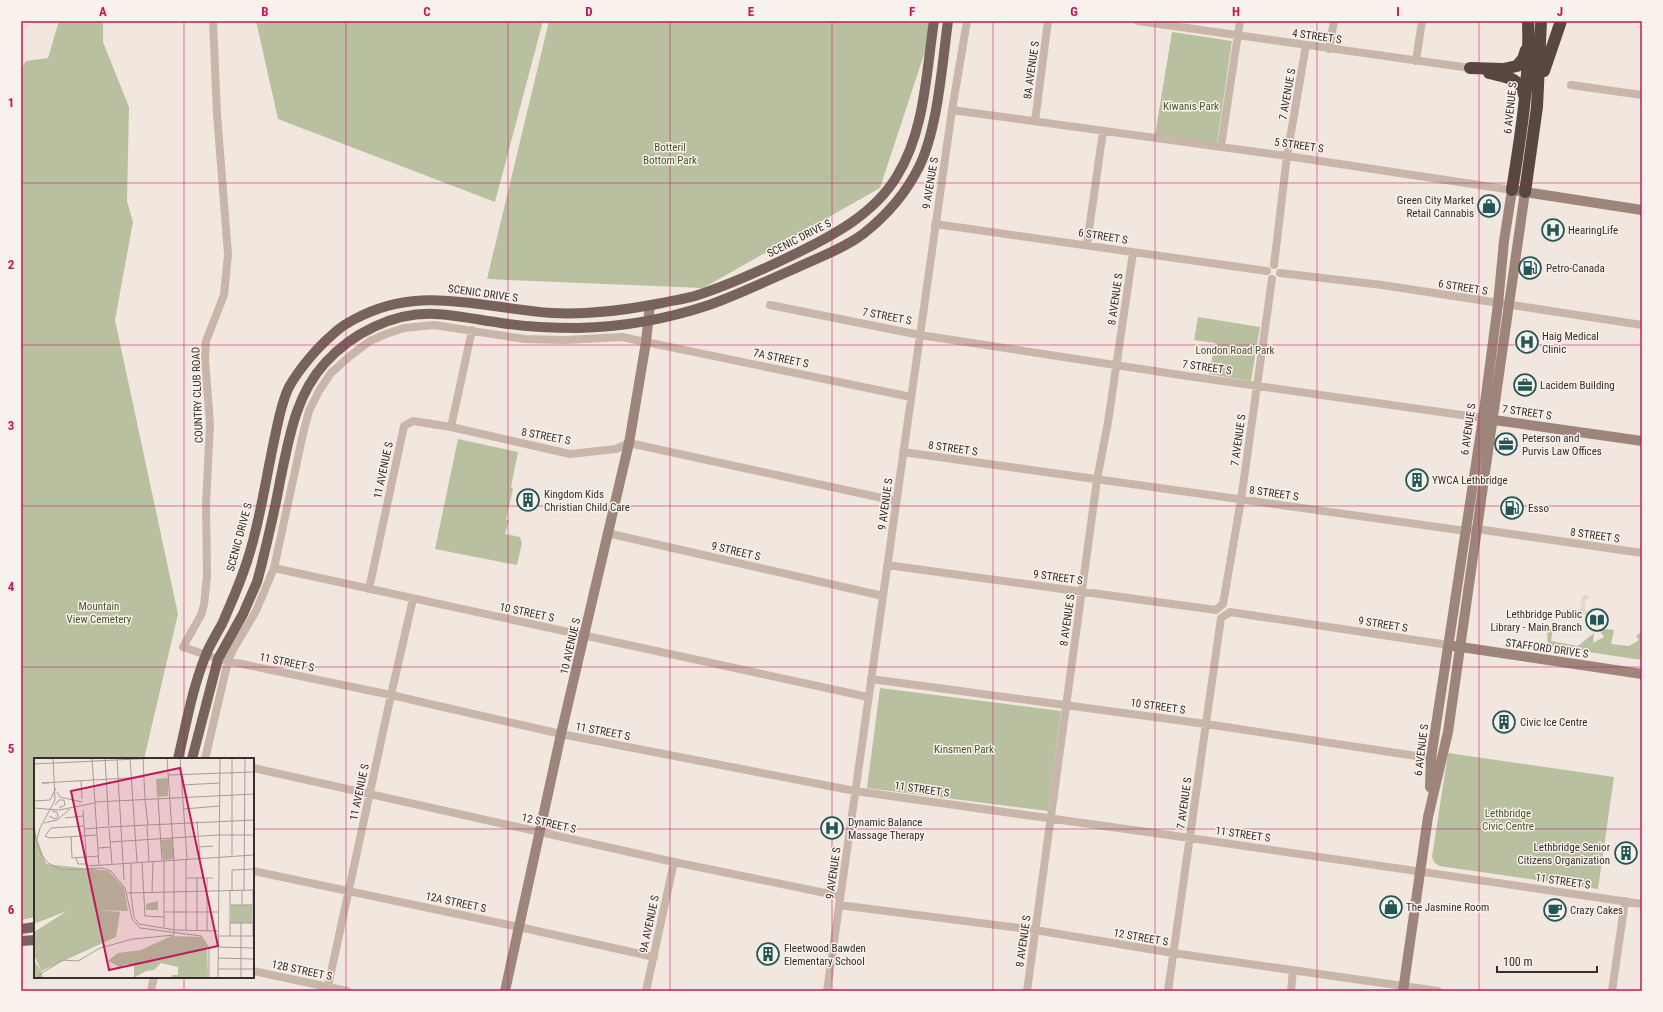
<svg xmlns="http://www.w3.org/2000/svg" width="1663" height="1012" font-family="'Roboto Condensed',sans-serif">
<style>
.green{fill:#b8c09f}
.plaza{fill:#e9d7c6}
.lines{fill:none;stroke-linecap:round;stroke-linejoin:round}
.street{stroke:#c9b6ab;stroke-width:8}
.secondary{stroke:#9d857c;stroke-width:10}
.primary{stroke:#78635c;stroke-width:10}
.highway{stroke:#584641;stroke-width:12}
.grid{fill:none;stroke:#c2185b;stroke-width:1;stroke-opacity:0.55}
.labels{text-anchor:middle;stroke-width:3;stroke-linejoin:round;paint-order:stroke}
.street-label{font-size:11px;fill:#372d2a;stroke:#f9f1eb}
.park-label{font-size:11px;fill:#4a542f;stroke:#f9f1eb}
.poi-label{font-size:11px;fill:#372d2a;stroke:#f9f1eb;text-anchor:start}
.inset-road{fill:none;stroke:#a79d97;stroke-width:1}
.view{fill:#c2185b;fill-opacity:0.15;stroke:#c2185b;stroke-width:2}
.inset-edge{fill:none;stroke:#372d2a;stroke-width:2}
.neatline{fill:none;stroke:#c2185b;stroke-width:1.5}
.grid-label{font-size:13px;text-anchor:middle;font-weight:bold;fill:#c2185b}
</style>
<rect width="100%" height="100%" fill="#f1e7df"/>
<path class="green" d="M59 21H103V42L129 107 127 201 133 222 115 320 178 614 144 759H35V917L21 920V68L26 61 48 58Z
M256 21H543L495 202 278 119Z
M549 21H935L880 188 703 288 487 279Z
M1172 32 1232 41 1217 143 1155 135Z
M1198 317 1260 327 1251 381 1209 374 1215 343 1194 340Z
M458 439 518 452 511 487 513 488 506 520H509L505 534 520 537 522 543 517 565 435 549Z
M1553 627 1551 641 1578 646 1594 633 1593 643 1604 637 1598 628 1614 630 1611 644 1629 646 1639 640 1636 636 1642 631V660L1548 646 1547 632Z
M880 688 1061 711 1048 811 867 788Z
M1448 753 1614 777 1598 889 1439 866 1434 862 1432 857Z"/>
<path class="plaza" d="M1584 595 1590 596 1587 598 1585 602V611L1602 615 1601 620 1589 618 1587 615 1577 613 1568 615 1566 612 1567 608 1580 609 1582 597Z"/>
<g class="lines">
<path class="street" d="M213 21 217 114 228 254 224 295 206 341 205 359 210 424 206 505 207 575 204 605 201 615 183 647 218 659 391 695 561 734 855 791 1190 838 1642 904
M1138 21 1470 68
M1329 49 1334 21
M1416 61 1422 21
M1571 85 1642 95
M952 110 1287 156 1512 190
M1035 121 1048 21
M1221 146 1240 21
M935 224 1267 271
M1087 244 1103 131
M1274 265 1287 156 1306 45
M1280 273 1382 285 1642 325
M770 305 920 335 1187 376 1483 418
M451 427 472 330
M903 452 1466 531 1477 529 1642 553
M607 533 883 596
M887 565 1216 610 1223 604 1241 500 1272 279
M274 568 868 697
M369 589 404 426 413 421 451 427 570 454 616 449 629 443 896 501
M871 679 1206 724 1436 759
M205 759 228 661 234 648 256 611 274 568 303 434 309 411 319 391 331 373 350 356 370 341 386 334 404 328 434 325 525 339 565 340 622 337 911 397
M253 768 674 862 840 896
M253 871 519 927 654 957
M839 905 1035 930 1173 953 1438 991
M253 971 347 991
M151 991 154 977
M327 991 391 695 413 599
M646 991 674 862
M827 991 952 110 967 21
M1027 991 1097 480 1108 422 1133 252
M1168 991 1221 618 1230 612 1448 645
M1291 991 1293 970
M1612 991 1625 901"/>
<path class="secondary" d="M1487 419 1642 441
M1454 646 1642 674
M1430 787 1431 758 1483 418 1498 304 1504 241 1512 190 1642 210
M505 991 561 734 629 443 646 342 650 305
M1403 991 1428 817 1448 732 1525 192"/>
<path class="primary" d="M178 759C186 725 192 690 205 657 209 646 216 635 222 624 229 608 237 590 243 573 258 533 265 483 274 441 278 423 281 403 289 387 299 369 317 348 332 335 341 326 352 320 363 315 424 285 488 309 552 313 589 315 626 310 662 303 674 300 687 299 698 295 732 284 764 269 795 254 834 235 874 214 897 176 925 131 926 73 934 21
M192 759 218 659 243 614 257 582 261 567C268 538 275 510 280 481 289 439 295 396 325 363 352 333 394 312 435 314 457 315 479 320 501 323 526 327 552 328 578 328 623 327 667 319 709 305 738 295 766 281 794 269 817 258 843 249 863 234 886 216 906 193 919 167 938 128 942 65 948 21
M21 929 35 927
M21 941 35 940"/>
<path class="highway" d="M1470 68 1503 69 1517 66 1523 59 1526 50
M1544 71 1561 21
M1489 73C1504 77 1521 77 1524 95
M1512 190C1521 134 1530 78 1528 21
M1525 192 1537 107 1541 21"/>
</g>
<path class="grid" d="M184 21V759M346 21V991M508 21V991M670 21V991M832 21V991M993 21V991M1155 21V991M1317 21V991M1479 21V991M21 183H1642M21 345H1642M21 506H1642M21 667H1642M21 829H35M253 829H1642M184 977V991"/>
<defs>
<g id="shop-ring" transform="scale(1.15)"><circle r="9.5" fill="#f9f1eb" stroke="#215756" stroke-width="1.5"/><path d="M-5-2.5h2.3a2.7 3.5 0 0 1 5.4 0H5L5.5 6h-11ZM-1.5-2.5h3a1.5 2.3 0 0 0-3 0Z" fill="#215756"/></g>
<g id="hospital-ring" transform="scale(1.15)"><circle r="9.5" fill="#f9f1eb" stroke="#215756" stroke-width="1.5"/><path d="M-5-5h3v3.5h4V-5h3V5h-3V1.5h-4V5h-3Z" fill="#215756"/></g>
<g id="fuel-ring" transform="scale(1.15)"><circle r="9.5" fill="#f9f1eb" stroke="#215756" stroke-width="1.5"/><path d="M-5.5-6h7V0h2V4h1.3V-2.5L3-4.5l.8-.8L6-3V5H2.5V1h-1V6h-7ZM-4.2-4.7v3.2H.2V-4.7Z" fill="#215756"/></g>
<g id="office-ring" transform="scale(1.15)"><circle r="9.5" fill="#f9f1eb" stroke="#215756" stroke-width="1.5"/><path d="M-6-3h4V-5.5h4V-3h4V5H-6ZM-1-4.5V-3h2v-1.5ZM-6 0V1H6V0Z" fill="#215756"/></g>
<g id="building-ring" transform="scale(1.15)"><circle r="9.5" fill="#f9f1eb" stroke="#215756" stroke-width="1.5"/><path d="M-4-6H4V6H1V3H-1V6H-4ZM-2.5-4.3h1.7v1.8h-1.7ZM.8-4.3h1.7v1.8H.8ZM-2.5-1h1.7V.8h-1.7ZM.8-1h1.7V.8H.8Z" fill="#215756"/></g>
<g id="library-ring" transform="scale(1.15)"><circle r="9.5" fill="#f9f1eb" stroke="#215756" stroke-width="1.5"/><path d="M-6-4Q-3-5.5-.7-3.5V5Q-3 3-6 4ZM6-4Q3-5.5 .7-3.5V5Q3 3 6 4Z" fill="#215756"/></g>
<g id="cafe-ring" transform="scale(1.15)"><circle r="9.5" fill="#f9f1eb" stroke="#215756" stroke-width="1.5"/><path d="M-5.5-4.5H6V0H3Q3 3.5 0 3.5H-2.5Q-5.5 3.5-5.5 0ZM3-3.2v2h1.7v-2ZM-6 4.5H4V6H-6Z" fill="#215756"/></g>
</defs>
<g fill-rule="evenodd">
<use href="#shop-ring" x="1489" y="206"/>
<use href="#hospital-ring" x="1553" y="230"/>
<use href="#fuel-ring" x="1530" y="268"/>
<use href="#hospital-ring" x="1527" y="342"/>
<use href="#office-ring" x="1525" y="385"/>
<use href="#office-ring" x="1506" y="444"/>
<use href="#building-ring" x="1417" y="480"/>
<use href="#building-ring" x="528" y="500"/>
<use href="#fuel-ring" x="1512" y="508"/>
<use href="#library-ring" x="1597" y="620"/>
<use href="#building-ring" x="1504" y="722"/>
<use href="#hospital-ring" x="832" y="828"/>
<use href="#building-ring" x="1626" y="853"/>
<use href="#shop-ring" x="1391" y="907"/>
<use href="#cafe-ring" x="1555" y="910"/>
<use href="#building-ring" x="768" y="954"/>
</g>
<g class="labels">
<g class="street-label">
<text transform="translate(1317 36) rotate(8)" y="4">4 STREET S</text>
<text transform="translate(1031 70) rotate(-82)" y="4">8A AVENUE S</text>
<text transform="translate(1287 94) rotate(-80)" y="4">7 AVENUE S</text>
<text transform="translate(1510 108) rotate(-84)" y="4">6 AVENUE S</text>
<text transform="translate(1299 145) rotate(8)" y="4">5 STREET S</text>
<text transform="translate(930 183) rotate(-81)" y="4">9 AVENUE S</text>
<text transform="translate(1103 236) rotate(9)" y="4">6 STREET S</text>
<text transform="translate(799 238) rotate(-27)" y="4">SCENIC DRIVE S</text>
<text transform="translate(1463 287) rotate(9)" y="4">6 STREET S</text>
<text transform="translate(483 293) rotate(8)" y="4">SCENIC DRIVE S</text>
<text transform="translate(1115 299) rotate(-82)" y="4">8 AVENUE S</text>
<text transform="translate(887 316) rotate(11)" y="4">7 STREET S</text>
<text transform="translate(781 358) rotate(12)" y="4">7A STREET S</text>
<text transform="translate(1207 367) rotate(8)" y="4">7 STREET S</text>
<text transform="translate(197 395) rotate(-92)" y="4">COUNTRY CLUB ROAD</text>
<text transform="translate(1527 412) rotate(8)" y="4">7 STREET S</text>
<text transform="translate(1468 429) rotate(-82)" y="4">6 AVENUE S</text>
<text transform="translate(546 436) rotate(11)" y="4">8 STREET S</text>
<text transform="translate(1238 440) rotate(-82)" y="4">7 AVENUE S</text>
<text transform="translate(953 448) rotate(8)" y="4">8 STREET S</text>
<text transform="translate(383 470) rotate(-78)" y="4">11 AVENUE S</text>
<text transform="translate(1274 493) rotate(8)" y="4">8 STREET S</text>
<text transform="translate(885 504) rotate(-82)" y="4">9 AVENUE S</text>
<text transform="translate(1595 535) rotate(8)" y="4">8 STREET S</text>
<text transform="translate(239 537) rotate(-75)" y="4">SCENIC DRIVE S</text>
<text transform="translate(736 551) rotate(13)" y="4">9 STREET S</text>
<text transform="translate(1058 577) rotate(8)" y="4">9 STREET S</text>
<text transform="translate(527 612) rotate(12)" y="4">10 STREET S</text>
<text transform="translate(1067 620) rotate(-82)" y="4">8 AVENUE S</text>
<text transform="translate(1383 624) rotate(9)" y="4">9 STREET S</text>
<text transform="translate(570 646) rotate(-77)" y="4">10 AVENUE S</text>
<text transform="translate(1547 648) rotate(8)" y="4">STAFFORD DRIVE S</text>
<text transform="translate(287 662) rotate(12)" y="4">11 STREET S</text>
<text transform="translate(1158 706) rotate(8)" y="4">10 STREET S</text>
<text transform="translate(603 731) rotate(11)" y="4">11 STREET S</text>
<text transform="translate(1421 750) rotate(-83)" y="4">6 AVENUE S</text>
<text transform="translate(922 789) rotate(8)" y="4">11 STREET S</text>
<text transform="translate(359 792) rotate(-78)" y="4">11 AVENUE S</text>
<text transform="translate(1184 803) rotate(-82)" y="4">7 AVENUE S</text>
<text transform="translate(549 823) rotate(13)" y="4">12 STREET S</text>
<text transform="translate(1243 834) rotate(8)" y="4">11 STREET S</text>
<text transform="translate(833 873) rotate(-82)" y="4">9 AVENUE S</text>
<text transform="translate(1563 881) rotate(8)" y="4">11 STREET S</text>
<text transform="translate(456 902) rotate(12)" y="4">12A STREET S</text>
<text transform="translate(649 924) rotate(-78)" y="4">9A AVENUE S</text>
<text transform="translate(1141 937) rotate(10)" y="4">12 STREET S</text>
<text transform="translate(1023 941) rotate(-82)" y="4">8 AVENUE S</text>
<text transform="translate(302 970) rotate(12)" y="4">12B STREET S</text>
</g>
<g class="park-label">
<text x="1191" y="110">Kiwanis Park</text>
<text x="670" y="151">Botteril<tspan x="670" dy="13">Bottom Park</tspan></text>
<text x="1235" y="354">London Road Park</text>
<text x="99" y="610">Mountain<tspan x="99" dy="13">View Cemetery</tspan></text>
<text x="964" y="753">Kinsmen Park</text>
<text x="1508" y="817">Lethbridge<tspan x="1508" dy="13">Civic Centre</tspan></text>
</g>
<g class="poi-label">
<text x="1474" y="204" text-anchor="end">Green City Market<tspan x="1474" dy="13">Retail Cannabis</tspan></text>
<text x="1568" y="234">HearingLife</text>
<text x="1546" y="272">Petro-Canada</text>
<text x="1542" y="340">Haig Medical<tspan x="1542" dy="13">Clinic</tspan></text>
<text x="1540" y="389">Lacidem Building</text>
<text x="1522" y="442">Peterson and<tspan x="1522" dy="13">Purvis Law Offices</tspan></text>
<text x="1432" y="484">YWCA Lethbridge</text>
<text x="544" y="498">Kingdom Kids<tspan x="544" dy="13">Christian Child Care</tspan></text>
<text x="1528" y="512">Esso</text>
<text x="1582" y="618" text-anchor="end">Lethbridge Public<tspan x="1582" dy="13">Library - Main Branch</tspan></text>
<text x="1520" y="726">Civic Ice Centre</text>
<text x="848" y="826">Dynamic Balance<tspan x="848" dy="13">Massage Therapy</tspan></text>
<text x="1610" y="851" text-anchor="end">Lethbridge Senior<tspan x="1610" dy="13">Citizens Organization</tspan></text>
<text x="1406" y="911">The Jasmine Room</text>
<text x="1570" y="914">Crazy Cakes</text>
<text x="784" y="952">Fleetwood Bawden<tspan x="784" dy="13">Elementary School</tspan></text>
</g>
</g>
<g transform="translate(34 758)">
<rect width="220" height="220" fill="#f1e7df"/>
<path d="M134 20V38L123 39 122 21ZM0 72 12 106 75 113 90 130 94 153 62 152 86 154 82 179 7 213 9 220H0V203L7 212 0 197V174L33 153 0 166ZM138 81 140 101 129 102 127 82ZM124 143V152H112V146ZM197 147H218V165H197ZM137 178 167 179 173 188 174 220H137L138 217H144V209L127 205 120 212 112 213 100 220V208L92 206 86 209 74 203 84 195 107 192Z" fill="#b8c09f"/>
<path class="inset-road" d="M58 0 65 107M71 0 75 68M83 0 90 122M96 0 103 104M109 0 111 42M146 0 153 101M0 6 123 0M135 17 220 14M47 23 48 41M15 25H8L110 19M148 27 186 25M23 34 26 39 48 44M124 40 128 103M111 42 114 67 220 62M0 43 16 42 22 30M61 44 220 36M21 47 25 42H30L31 47 25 50M0 50 25 52 61 45M150 51 185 48M49 52 53 108M15 58 21 61 24 59 23 54 18 53M31 60 49 58M163 63 166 100M0 65 2 82 8 98M10 65 23 62 36 51M50 68 17 70 11 78 16 80 63 77M76 69 113 67 115 104M75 70 78 106M50 71 75 69M37 79 38 100 65 98M3 81 6 70 21 42 19 0M76 84 184 77H220M165 89 179 88M64 90 77 89M7 96 14 105 27 112 68 110 77 113 91 130 98 161 106 170 167 178 175 190V220M198 97V0M42 100 44 106H53M108 104 111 158 130 159M97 105V137L100 159 105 166 141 172 184 173M53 108 220 97M152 120H179M163 120V173M173 120V173M196 132V178M198 132V112L220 111M208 132V147M210 132 211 0M219 132V178M118 134 119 103M93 135 220 132M196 147H219M130 154H185M196 165H219M130 169V103M152 172V101M184 178H220M184 189 220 190M184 200 220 201M184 211H220M4 220 6 216 29 202 44 203 66 190 99 181 140 177V102L133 0M184 220 186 0M207 220V165"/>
<path class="view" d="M146 10 184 188 75 212 37 33Z"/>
<rect width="220" height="220" class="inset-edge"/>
</g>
<rect width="1663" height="1012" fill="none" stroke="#f9f1eb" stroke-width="44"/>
<path d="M1497 966v6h100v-6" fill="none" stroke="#372d2a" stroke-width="2"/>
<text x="1503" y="966" font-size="12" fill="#372d2a" stroke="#f9f1eb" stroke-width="3" paint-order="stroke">100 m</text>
<rect x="22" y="22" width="1619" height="968" class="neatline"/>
<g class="grid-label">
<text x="103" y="16">A</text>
<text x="265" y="16">B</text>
<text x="427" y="16">C</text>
<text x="589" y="16">D</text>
<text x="751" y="16">E</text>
<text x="912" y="16">F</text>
<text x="1074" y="16">G</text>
<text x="1236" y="16">H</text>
<text x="1398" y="16">I</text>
<text x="1560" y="16">J</text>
<text x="11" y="107">1</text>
<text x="11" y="269">2</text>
<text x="11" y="430">3</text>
<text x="11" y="591">4</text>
<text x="11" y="753">5</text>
<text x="11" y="914">6</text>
</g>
</svg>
